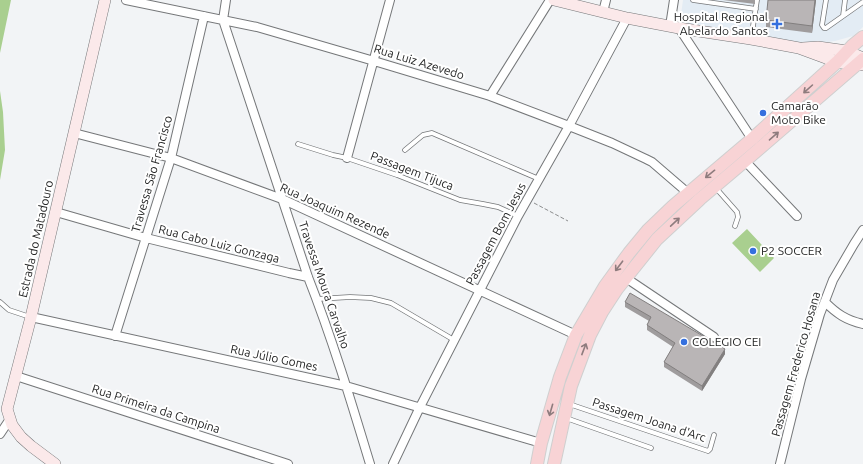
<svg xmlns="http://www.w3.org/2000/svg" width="863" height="464" font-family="Ubuntu,sans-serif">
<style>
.built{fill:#e3ecf4}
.green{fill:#a9cf8f}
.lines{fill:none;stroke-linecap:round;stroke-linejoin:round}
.lane-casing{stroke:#757779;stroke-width:5.5}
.street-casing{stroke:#757779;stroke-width:10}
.secondary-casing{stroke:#757779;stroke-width:12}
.primary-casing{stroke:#cfcfcf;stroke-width:14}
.path{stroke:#8c8d8e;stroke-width:1;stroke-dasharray:4 2;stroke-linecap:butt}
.lane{stroke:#fff;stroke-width:4}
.street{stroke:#fff;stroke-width:8}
.secondary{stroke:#fbe9ea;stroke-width:11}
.primary{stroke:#f8d3d5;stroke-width:12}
.wall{fill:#9f9c9d}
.shaded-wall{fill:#827f7f}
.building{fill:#b9b5b6;stroke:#827f7f}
.oneway{stroke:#8e7c7e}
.poi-dot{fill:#3570de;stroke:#fff;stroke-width:1.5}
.labels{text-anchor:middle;stroke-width:4;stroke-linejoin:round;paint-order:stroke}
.poi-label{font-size:12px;fill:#252626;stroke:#fff;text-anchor:start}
.street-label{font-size:12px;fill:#252626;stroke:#fff}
</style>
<rect width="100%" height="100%" fill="#f2f4f6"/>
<path class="built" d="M683 0H863V27L853 36 835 41 813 44 784 42 721 31 680 22Z"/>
<path class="green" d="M0 0H11L0 53Z
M0 91 3 112 5 150 0 180Z
M747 229 774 258 760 272 732 243Z"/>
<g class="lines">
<g class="lane-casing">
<path id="lane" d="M693 0 756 9
M826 0 822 25 824 28H826L863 2
M843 16 845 0
M751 39 757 0
M298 144 333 155 347 158 397 175 460 200 483 204 498 207 518 216
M405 150 423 135 432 133 539 179
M715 187 737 212 738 217 735 226
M317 299 350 297 371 298 391 303 454 340
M0 302 9 310 30 317
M569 404 708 451 710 449 714 435
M566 418 651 448"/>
</g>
<g class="street-casing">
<path id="street" d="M126 0 257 27 374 61 490 96 569 126 612 143 646 159 652 162 688 193
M226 0 223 20 308 277C332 338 351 401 370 464
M603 12 606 0
M670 26 674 0
M679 28 752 139
M490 96 550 0
M74 133 171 158 282 199 576 335
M347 158 390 0
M745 161 797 216
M56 212 146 238 289 273 308 277
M626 278 714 337
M825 302C837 314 846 320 863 324
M31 317 346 386 541 443
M115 336 171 158 204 16
M16 376 288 464
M0 434 10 419
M393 464 420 407 518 216 569 126 627 18
M780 464 801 379 820 314 833 280 854 244 863 230"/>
</g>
<g class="secondary-casing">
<path id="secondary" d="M554 0 627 18 679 28 751 39 799 48 837 62 863 65
M803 48 818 47 847 51 863 58
M55 464 31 446 21 437 12 425 7 409 31 317 105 0"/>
</g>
<g class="primary-casing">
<path id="primary" d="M537 464 541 443 560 377 576 335 605 286 629 253 648 230 673 206 752 139 837 62 852 46 863 37
M554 464 571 386 590 335 602 312 617 289 657 239 700 199 745 161 863 59"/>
</g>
<path class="path" d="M534 203 568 221"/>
<use href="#lane" class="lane"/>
<use href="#street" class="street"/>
<use href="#secondary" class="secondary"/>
<use href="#primary" class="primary"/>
</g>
<path class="wall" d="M723 0H755V4Z
M816 0 812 33 766 27V20Z
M625 302 725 354 702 391 664 367V362L673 347 647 330V325L649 321 625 307Z"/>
<path class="shaded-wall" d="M815 0H816L812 33V26Z
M725 349V354L702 391V386Z"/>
<path class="building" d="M768 0H815L812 26 766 20Z
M630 293 725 349 702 386 664 362 675 343 647 325 651 317 625 302Z"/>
<defs><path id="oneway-shaft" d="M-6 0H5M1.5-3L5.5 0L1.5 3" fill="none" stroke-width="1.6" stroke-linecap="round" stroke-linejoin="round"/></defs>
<g class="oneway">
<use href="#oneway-shaft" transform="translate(808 89) rotate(138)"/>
<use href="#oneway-shaft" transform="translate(774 136) rotate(-41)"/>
<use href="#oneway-shaft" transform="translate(710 174) rotate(141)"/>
<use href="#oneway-shaft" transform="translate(675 222) rotate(-43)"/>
<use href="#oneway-shaft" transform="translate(619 266) rotate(127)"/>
<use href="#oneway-shaft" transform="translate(584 349) rotate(-69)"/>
<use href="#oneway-shaft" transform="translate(551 410) rotate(106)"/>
</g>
<g class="poi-dot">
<path d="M775 18h4v4h4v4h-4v4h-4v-4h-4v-4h4z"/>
<circle cx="763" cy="113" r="4"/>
<circle cx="753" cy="251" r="4"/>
<circle cx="684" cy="342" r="4"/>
</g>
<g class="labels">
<g class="poi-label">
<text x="768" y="21" text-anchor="end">Hospital Regional<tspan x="768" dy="14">Abelardo Santos</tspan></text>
<text x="771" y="110">Camarão<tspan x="771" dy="14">Moto Bike</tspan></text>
<text x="761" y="255">P2 SOCCER</text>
<text x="692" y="346">COLEGIO CEI</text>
</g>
<g class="street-label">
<text transform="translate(419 62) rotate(17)" y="4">Rua Luiz Azevedo</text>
<text transform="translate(412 171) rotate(21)" y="4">Passagem Tijuca</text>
<text transform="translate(152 174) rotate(-74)" y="4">Travessa São Francisco</text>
<text transform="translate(335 211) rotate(24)" y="4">Rua Joaquim Rezende</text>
<text transform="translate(496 234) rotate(-62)" y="4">Passagem Bom Jesus</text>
<text transform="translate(36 239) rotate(-77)" y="4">Estrada do Matadouro</text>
<text transform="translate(219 244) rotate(14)" y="4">Rua Cabo Luiz Gonzaga</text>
<text transform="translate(324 285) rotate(71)" y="4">Travessa Moura Carvalho</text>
<text transform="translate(274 358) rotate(12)" y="4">Rua Júlio Gomes</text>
<text transform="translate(796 364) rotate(-74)" y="4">Passagem Frederico Hosana</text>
<text transform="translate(156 409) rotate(18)" y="4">Rua Primeira da Campina</text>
<text transform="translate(649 420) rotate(18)" y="4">Passagem Joana d'Arc</text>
</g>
</g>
</svg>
